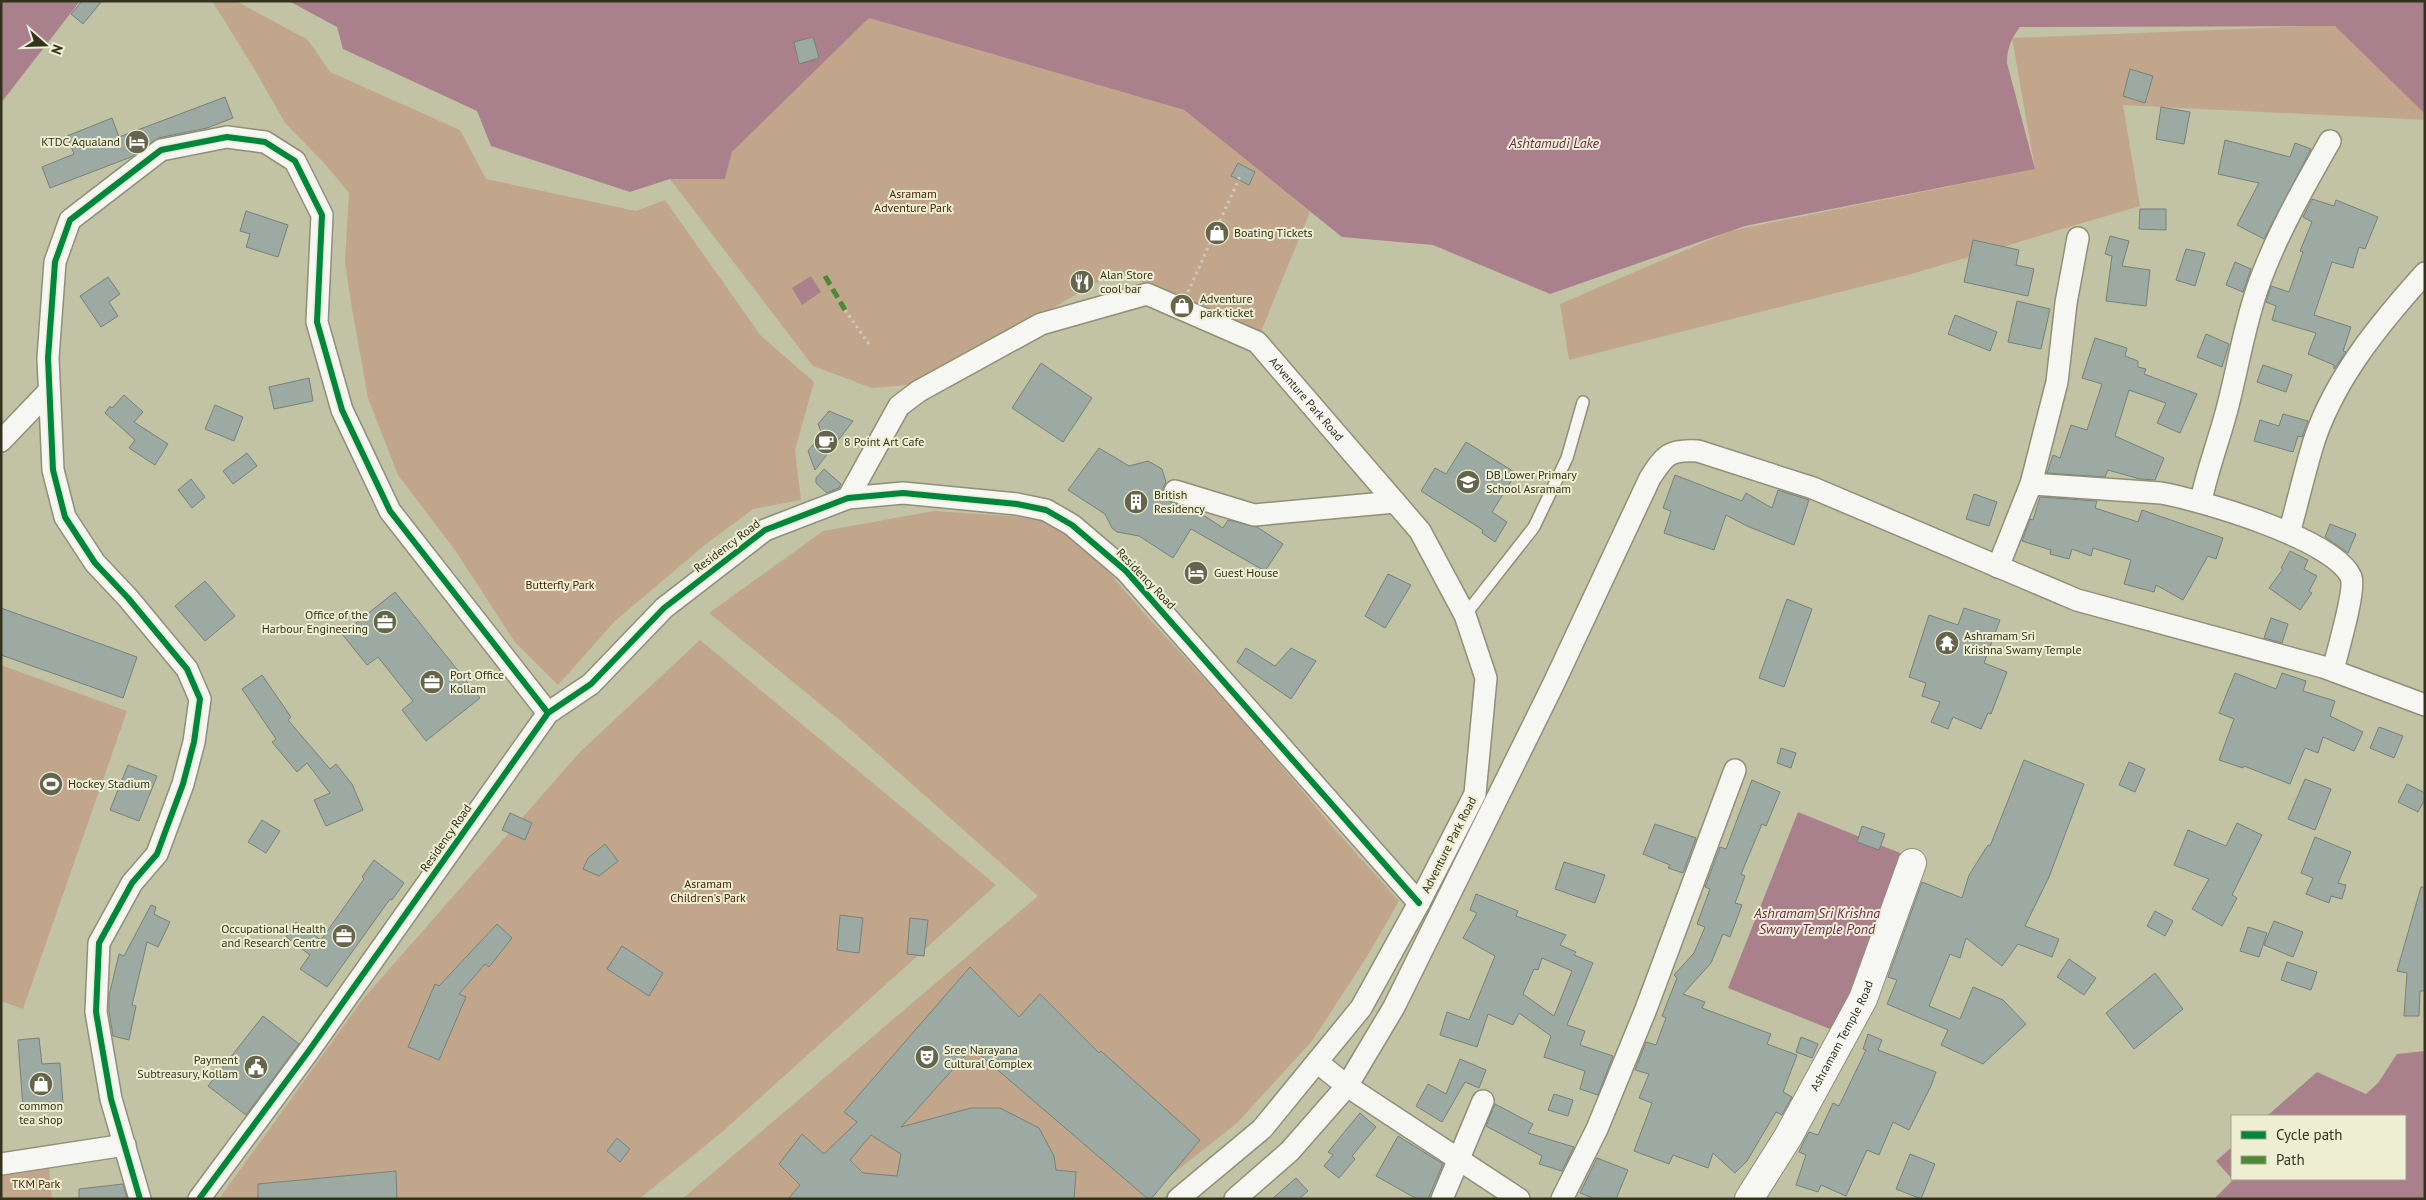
<svg xmlns="http://www.w3.org/2000/svg" width="2426" height="1200" font-family="'PT Sans',sans-serif">
<style>
.green{fill:#c1a68c}
.water{fill:#aa808d}
.building{fill:#9caaa3;stroke:#768279;fill-rule:evenodd}
.lines{fill:none;stroke-linecap:round;stroke-linejoin:round}
.lane-casing{stroke:#908f78;stroke-width:14}
.street-casing{stroke:#908f78;stroke-width:24}
.secondary-casing{stroke:#908f78;stroke-width:30}
.path{stroke:#cacac0;stroke-width:3;stroke-dasharray:2.5 4;stroke-linecap:butt}
.lane{stroke:#f6f6f2;stroke-width:11}
.street{stroke:#f6f6f2;stroke-width:21}
.secondary{stroke:#f6f6f2;stroke-width:28}
.quiet{stroke:#4b8a38;stroke-width:5;stroke-dasharray:10 5;stroke-linecap:butt}
.cycleway-casing{stroke:#edeed2;stroke-width:9}
.cycleway{stroke:#00873e;stroke-width:6}
.labels{text-anchor:middle;stroke-width:4;stroke-linejoin:round;paint-order:stroke}
.poi-label{font-size:12px;fill:#33331d;stroke:#edeed2;text-anchor:start}
.park-label{font-size:12px;fill:#482008;stroke:#edeed2}
.street-label{font-size:12px;fill:#33331d;stroke:#edeed2}
.water-label{font-size:14px;font-style:italic;fill:#702652;stroke:#edeed2}
</style>
<rect width="100%" height="100%" fill="#c2c2a5"/>
<path class="green" d="M212 1H236L308 40 330 72 460 130 486 179 636 211 665 200 761 336 814 382 795 450 801 500 753 509 706 544 615 621 558 685 514 641 455 550 398 475 368 398 351 303 345 262 349 193 325 164 285 123 252 65Z
M869 18 1184 110 1310 212 1260 334 1117 271 920 384 872 388 813 366 670 179H725L732 152Z
M2335 25 2425 114V120L2123 105 2140 206 1908 275 1569 360 1560 304 1730 231 2035 169 2012 38Z
M934 511 1064 520 1142 611 1245 723 1337 832 1399 901 1366 958 1312 1041 1237 1123 1141 1199H682L1038 896 842 722 709 613 823 531Z
M700 640 996 885 721 1133 639 1199H219L363 999 580 752Z
M1 665 127 711 23 1009 1 1001Z
M49 1168 52 1199H1V1175Z"/>
<path class="water" d="M1 1H80L1 103Z
M289 1H2425V114L2335 26 2020 27C2011 39 2007 48 2007 63L2035 169 1745 226 1550 294 1433 245 1342 237 1184 110 869 18 732 152 725 179H670L630 192 491 146 477 111 343 49 337 27Z
M811 276 821 292 802 305 792 288Z
M1798 812 1905 855 1835 1031 1728 988Z
M2425 1051V1199H2214L2233 1180 2216 1161 2232 1147V1179H2405V1116H2267L2317 1072 2366 1094 2378 1083 2397 1054Z"/>
<path class="building" d="M82 1H102L83 24 71 14Z
M813 37 819 58 799 64 794 42Z
M2130 69 2153 76 2145 103 2123 96Z
M225 97 233 118 207 128 158 138 131 157 50 188 42 167 74 154 67 136 112 118 119 137Z
M2161 107 2190 112 2184 144 2156 139Z
M2225 140 2290 157 2295 143 2311 149 2264 239 2237 225 2259 183 2218 174Z
M1238 163 1255 172 1249 185 1231 176Z
M2312 199 2334 206 2336 200 2378 217 2365 249 2359 247 2353 268 2332 262 2314 315 2351 327 2343 351 2346 352 2334 369V365L2308 354 2316 333 2272 320 2276 306 2266 302 2271 286 2289 292 2303 252 2300 251 2312 222 2303 217Z
M2140 209H2166V230L2139 229Z
M246 211 288 225 278 257 246 247 250 234 240 231Z
M2110 236 2129 241 2122 266 2150 270 2146 306 2106 301 2112 256 2105 254Z
M1973 240 2019 250 2016 265 2034 269 2028 296 1964 282Z
M2186 249 2205 253 2195 286 2176 280Z
M2235 262 2251 269 2243 292 2226 285Z
M108 277 120 294 109 302 118 316 101 327 80 296Z
M2017 301 2050 309 2041 349 2008 342Z
M1955 315 1997 332 1990 351 1948 334Z
M2206 334 2229 344 2222 367 2197 357Z
M2095 338 2127 348 2125 356 2138 361V367L2146 369 2144 374 2197 394 2180 433 2157 423 2166 403 2129 390 2115 436 2164 458 2155 480 2140 479 2108 470 2105 477 2047 473 2053 455 2060 458 2071 425 2087 430 2102 384 2082 378Z
M1041 363 1092 398 1063 442 1012 408Z
M2263 365 2292 375 2286 392 2257 382Z
M309 378 313 401 274 409 269 387Z
M124 395 143 412 134 422 168 444 155 465 129 448 135 440 105 413 110 406 112 408Z
M215 405 243 417 234 441 205 429Z
M829 411 853 421 815 470 808 451 822 434 818 424Z
M2283 414 2308 421 2302 437 2298 436 2293 452 2254 441 2260 420 2279 426Z
M1466 442 1516 473 1492 512 1507 522 1495 542 1482 533 1483 530 1421 491 1435 468 1446 474Z
M1099 448 1129 466 1148 461 1162 469 1166 482 1163 488V494L1171 503 1197 511 1223 528 1228 520 1257 527 1283 544 1265 571 1191 529 1173 558 1139 536 1117 532 1112 528 1105 514 1068 490Z
M247 453 257 466 233 484 223 471Z
M824 469 841 484 839 488 827 493 816 483V478Z
M1675 475 1742 501 1746 493 1772 508 1778 490 1809 500 1794 545 1747 526 1726 515 1714 550 1664 533 1671 511 1663 508Z
M191 479 205 497 192 508 178 490Z
M1974 494 1997 502 1989 526 1966 519Z
M2040 497 2097 501 2095 508 2138 522 2142 510 2223 538 2216 559 2208 556 2183 600 2156 585 2154 592 2124 584 2131 560 2093 548 2091 556 2072 549 2069 559 2050 554 2051 550 2022 541 2030 519 2033 520Z
M2330 524 2356 534 2348 553 2325 537Z
M2290 551 2308 560 2304 569 2317 576 2309 591 2312 593 2300 610 2269 588 2283 569 2281 568Z
M1388 574 1411 585 1385 628 1365 616Z
M205 581 235 616 205 641 175 606Z
M395 592 480 698 426 741 402 710 413 701 378 657 367 665 342 634Z
M1787 599 1812 609 1784 687 1759 678Z
M1 608 137 657 123 698 1 655Z
M1964 608 2000 620 1984 663 2007 672 1991 714 1988 713 1981 729 1953 717 1948 729 1931 722 1940 702 1922 696 1926 683 1909 677 1929 615 1958 625Z
M2271 618 2288 624 2282 643 2264 638Z
M1246 648 1275 666 1291 648 1316 661 1291 699 1237 662Z
M2235 673 2276 689 2282 673 2306 681 2303 691 2335 701 2330 716 2363 732 2354 751 2323 737 2318 753 2305 748 2290 784 2244 766 2243 768 2219 760 2234 719 2219 713Z
M262 675 291 717 288 720 330 769 336 764 352 784 363 810 326 826 314 800 330 793 307 763 297 772 272 742 276 739 242 689Z
M2379 727 2403 736 2394 758 2370 748Z
M1781 748 1796 753 1791 768 1777 763Z
M2024 760 2084 784 2049 877 2025 926 2059 939 2052 957 2018 944 2002 966 1966 938 1960 958 1950 954 1929 1006 1960 1019 1973 987 2003 1000 2026 1024 1983 1064 1941 1045 1948 1030 1887 1004 1897 980 1888 977 1922 882 1962 898 1969 875 1988 845 1990 846Z
M2129 762 2145 769 2135 792 2119 785Z
M128 765 157 776 139 821 110 810Z
M2305 779 2331 789 2315 830 2288 819Z
M1752 780 1780 792 1766 826 1762 824 1741 874 1745 876 1735 903 1742 905 1730 937 1723 934 1711 963 1683 994 1705 1002 1702 1008 1771 1034 1767 1044 1797 1055 1783 1092 1792 1097 1782 1115 1776 1112 1747 1161 1735 1173 1713 1153 1708 1168 1673 1155 1669 1164 1634 1151 1652 1103 1639 1098 1649 1074 1635 1070 1646 1042 1656 1045 1666 1018 1662 1016 1677 978 1674 975 1694 953 1705 927 1697 924 1710 889 1705 887 1720 847 1726 849Z
M2407 784 2425 793V799L2418 812 2398 802Z
M510 813 532 823 525 840 502 830Z
M262 820 280 831 266 853 248 842Z
M2237 823 2262 835 2232 895 2237 898 2222 926 2192 909 2209 879 2174 865 2188 830 2226 846Z
M1655 824 1696 838 1683 873 1668 868 1670 865 1643 854Z
M1862 826 1885 834 1879 850 1857 842Z
M2315 837 2351 852 2338 883 2346 885 2342 899 2331 896 2329 903 2306 894 2313 878 2301 873Z
M605 844 618 861 599 876 583 869 588 858Z
M374 860 404 883 392 900 390 899 327 987 300 969 310 955 286 937 296 922 321 940 364 879 362 877Z
M1564 862 1605 875 1595 903 1555 889Z
M2421 887H2425V991H2420L2419 1016H2404L2407 973 2397 971Z
M1476 894 1518 911 1516 916 1566 935 1560 945 1576 952 1574 955 1593 963 1567 1025 1585 1031 1580 1045 1613 1056 1598 1095 1580 1089 1585 1071 1544 1057 1551 1036 1519 1013 1513 1025 1488 1014 1477 1047 1440 1035 1447 1012 1469 1020 1495 956 1463 938 1477 913 1470 910ZM1542 958 1572 971 1554 1016 1523 994 1534 969 1538 970Z
M151 905 156 907 154 914 170 922 158 947 147 942 132 1005 136 1006 129 1040 113 1036 109 1011V996L119 954 124 956Z
M2155 911 2173 921 2165 936 2147 926Z
M840 915 863 918 859 953 837 950Z
M910 918 928 920 924 956 907 954Z
M2274 921 2303 932 2293 957 2264 945Z
M497 924 512 938 489 967 485 964 459 994 466 997 439 1060 408 1047 435 984 439 986Z
M2248 927 2267 933 2259 957 2240 951Z
M622 946 663 973 649 996 607 969Z
M2069 959 2096 978 2084 995 2057 977Z
M2287 962 2317 972 2311 990 2281 980Z
M970 967 1019 1017 1040 994 1099 1053 1101 1051 1200 1140 1151 1199H1148L972 1048 901 1127 971 1108H1000L1039 1128 1054 1156 1056 1170 1076 1172 1074 1199H788L800 1185 779 1164 802 1134 824 1154 857 1122 844 1112ZM871 1135 901 1154 897 1176 863 1173 850 1160Z
M2155 973 2183 1009 2134 1049 2106 1013Z
M263 1016 299 1044 246 1115 208 1086Z
M1868 1034 1882 1040 1878 1050 1936 1072 1931 1086 1909 1130 1893 1122 1879 1155 1867 1150 1846 1196 1821 1185 1818 1192 1796 1185 1806 1155 1799 1152 1803 1143 1809 1132 1818 1135 1833 1103 1839 1106 1866 1050 1863 1049Z
M1801 1037 1818 1044 1812 1058 1796 1052Z
M39 1038 42 1064 60 1063 63 1103 23 1108 18 1040Z
M1460 1059 1486 1070 1479 1088 1465 1082 1442 1122 1416 1106 1428 1084 1446 1094Z
M1554 1094 1573 1100 1568 1116 1548 1110Z
M1495 1104 1533 1124 1528 1133 1574 1147 1562 1171 1539 1164 1542 1156 1486 1126Z
M1360 1113 1376 1127 1352 1156 1355 1159 1339 1178 1324 1166 1333 1155 1328 1152Z
M1398 1136 1443 1164 1428 1199H1417L1376 1176Z
M617 1138 630 1149 620 1162 607 1151Z
M1910 1154 1935 1164 1921 1199 1896 1189Z
M1597 1158 1628 1170 1616 1199H1595L1580 1193Z
M396 1171 397 1199H258V1184Z
M1296 1178 1308 1191 1299 1199H1272Z
M123 1184 127 1199H79V1189Z"/>
<g class="lines">
<g class="lane-casing">
<path id="lane" d="M1465 615 1534 527 1567 458 1583 402"/>
</g>
<g class="street-casing">
<g id="street">
<path d="M1 441 49 391"/>
<path d="M2031 484 2161 493C2200 500 2335 539 2351 577 2356 590 2337 653 2333 670"/>
<path d="M1175 491 1254 515 1395 502"/>
<path id="s1" d="M848 498 899 406 919 391 1041 324 1147 294 1257 342 1420 531 1465 615 1486 678 1475 794 1419 903 1361 1008 1262 1129 1178 1199"/>
<path d="M2201 501C2207 471 2218 443 2226 413 2238 369 2244 324 2260 281 2278 232 2304 187 2330 141"/>
<path d="M2289 533C2298 502 2305 469 2315 438 2337 375 2381 322 2425 273"/>
<path d="M1998 567 2031 484 2057 382 2066 303 2078 238"/>
<path d="M1317 1062 1347 1086 1519 1199"/>
<path d="M1 1164 125 1145"/>
<path d="M140 1199 111 1099 96 1012 99 943 132 883 157 854 183 784 194 742 200 699 187 669 128 598 95 563 65 517 53 470 48 358 55 262 70 220 161 150 227 137 265 142 295 161 322 215 317 322 342 410 390 511 548 713"/>
<path d="M199 1199 308 1052 548 713 591 684 664 608 765 530 848 498 903 493 1017 504 1046 510 1072 525 1126 571 1419 903"/>
<path d="M1235 1199 1290 1151 1347 1086 1394 1007 1553 685 1650 478C1665 455 1669 449 1698 451L1813 488 2077 600 2323 667 2425 705"/>
<path d="M1442 1199 1483 1101"/>
<path d="M1562 1199 1597 1129 1646 1009 1735 770"/>
</g>
</g>
<g class="secondary-casing">
<g id="secondary">
<path id="s2" d="M1749 1199 1788 1137 1863 999 1912 863"/>
</g>
</g>
<path class="path" d="M1188 292 1241 174
M845 310 871 347"/>
<use href="#lane" class="lane"/>
<use href="#street" class="street"/>
<use href="#secondary" class="secondary"/>
<path class="quiet" d="M825 276 845 310"/>
<g class="cycleway-casing">
<path id="cycleway" d="M140 1199 111 1099 96 1012 99 943 132 883 157 854 183 784 194 742 200 699 187 669 128 598 95 563 65 517 53 470 48 358 55 262 70 220 161 150 227 137 265 142 295 161 322 215 317 322 342 410 390 511 548 713
M199 1199 308 1052 548 713 591 684 664 608 765 530 848 498 903 493 1017 504 1046 510 1072 525 1126 571 1419 903"/>
</g>
<use href="#cycleway" class="cycleway"/>
</g>
<defs>
<g id="hotel-disc" transform="scale(1.25)"><circle r="9.5" fill="#65654d" stroke="#edeed2"/><path d="M-6-4.5h1.5V1H6V5H4.5V3h-9V5H-6ZM-4 0a1.8 1.8 0 1 1 3.6 0ZM.5 0V-2.5h3Q6-2.5 6 0Z" fill="#fff"/></g>
<g id="shop-disc" transform="scale(1.25)"><circle r="9.5" fill="#65654d" stroke="#edeed2"/><path d="M-5-2.5h2.3a2.7 3.5 0 0 1 5.4 0H5L5.5 6h-11ZM-1.5-2.5h3a1.5 2.3 0 0 0-3 0Z" fill="#fff"/></g>
<g id="restaurant-disc" transform="scale(1.25)"><circle r="9.5" fill="#65654d" stroke="#edeed2"/><path d="M-5-6h1v4h1v-4h1v4h1v-4h1v5L-1.5 .5V6h-2V.5L-5-1ZM5-6V6H3V1.5H1.5Q1.5-4 5-6Z" fill="#fff"/></g>
<g id="cafe-disc" transform="scale(1.25)"><circle r="9.5" fill="#65654d" stroke="#edeed2"/><path d="M-5.5-4.5H6V0H3Q3 3.5 0 3.5H-2.5Q-5.5 3.5-5.5 0ZM3-3.2v2h1.7v-2ZM-6 4.5H4V6H-6Z" fill="#fff"/></g>
<g id="school-disc" transform="scale(1.25)"><circle r="9.5" fill="#65654d" stroke="#edeed2"/><path d="M0-5L7-2L0 1L-7-2ZM-4 1L0 2.5L4 1V4Q0 6-4 4Z" fill="#fff"/></g>
<g id="building-disc" transform="scale(1.25)"><circle r="9.5" fill="#65654d" stroke="#edeed2"/><path d="M-4-6H4V6H1V3H-1V6H-4ZM-2.5-4.3h1.7v1.8h-1.7ZM.8-4.3h1.7v1.8H.8ZM-2.5-1h1.7V.8h-1.7ZM.8-1h1.7V.8H.8Z" fill="#fff"/></g>
<g id="office-disc" transform="scale(1.25)"><circle r="9.5" fill="#65654d" stroke="#edeed2"/><path d="M-6-3h4V-5.5h4V-3h4V5H-6ZM-1-4.5V-3h2v-1.5ZM-6 0V1H6V0Z" fill="#fff"/></g>
<g id="temple-disc" transform="scale(1.25)"><circle r="9.5" fill="#65654d" stroke="#edeed2"/><path d="M0-6L5-2H3V0L6.5 2.5H4V6H1.5V3h-3V6H-4V2.5H-6.5L-3 0V-2H-5Z" fill="#fff"/></g>
<g id="stadium-disc" transform="scale(1.25)"><circle r="9.5" fill="#65654d" stroke="#edeed2"/><path d="M0-5a6.5 5 0 1 0 0 10a6.5 5 0 1 0 0-10ZM-3.5-1.8h7v3.6h-7Z" fill="#fff"/></g>
<g id="theatre-disc" transform="scale(1.25)"><circle r="9.5" fill="#65654d" stroke="#edeed2"/><path d="M-5-5.5Q0-4 5-5.5V0Q5 5 0 6Q-5 5-5 0ZM-3.3-2.5H-1v1.5H-3.3ZM1-2.5H3.3v1.5H1ZM-2.8 1Q0 5.5 2.8 1Z" fill="#fff"/></g>
<g id="civic-disc" transform="scale(1.25)"><circle r="9.5" fill="#65654d" stroke="#edeed2"/><path d="M-.6-6.5H3V-4.5H.6V-3L4-1V1h2V6H-6V1h2V-1L-.6-3ZM-1.2 2.5V6h2.4V2.5Z" fill="#fff"/></g>
</defs>
<g fill-rule="evenodd">
<use href="#hotel-disc" x="137" y="142"/>
<use href="#shop-disc" x="1217" y="233"/>
<use href="#restaurant-disc" x="1082" y="282"/>
<use href="#shop-disc" x="1182" y="306"/>
<use href="#cafe-disc" x="826" y="442"/>
<use href="#school-disc" x="1468" y="482"/>
<use href="#building-disc" x="1136" y="502"/>
<use href="#hotel-disc" x="1196" y="573"/>
<use href="#office-disc" x="385" y="622"/>
<use href="#temple-disc" x="1947" y="643"/>
<use href="#office-disc" x="432" y="682"/>
<use href="#stadium-disc" x="51" y="784"/>
<use href="#office-disc" x="344" y="936"/>
<use href="#theatre-disc" x="927" y="1057"/>
<use href="#civic-disc" x="256" y="1067"/>
<use href="#shop-disc" x="41" y="1084"/>
</g>
<g class="labels">
<g class="poi-label">
<text x="120" y="146" text-anchor="end">KTDC Aqualand</text>
<text x="1234" y="237">Boating Tickets</text>
<text x="1100" y="279">Alan Store<tspan x="1100" dy="14">cool bar</tspan></text>
<text x="1200" y="303">Adventure<tspan x="1200" dy="14">park ticket</tspan></text>
<text x="844" y="446">8 Point Art Cafe</text>
<text x="1486" y="479">DB Lower Primary<tspan x="1486" dy="14">School Asramam</tspan></text>
<text x="1154" y="499">British<tspan x="1154" dy="14">Residency</tspan></text>
<text x="1214" y="577">Guest House</text>
<text x="368" y="619" text-anchor="end">Office of the<tspan x="368" dy="14">Harbour Engineering</tspan></text>
<text x="1964" y="640">Ashramam Sri<tspan x="1964" dy="14">Krishna Swamy Temple</tspan></text>
<text x="450" y="679">Port Office<tspan x="450" dy="14">Kollam</tspan></text>
<text x="68" y="788">Hockey Stadium</text>
<text x="326" y="933" text-anchor="end">Occupational Health<tspan x="326" dy="14">and Research Centre</tspan></text>
<text x="944" y="1054">Sree Narayana<tspan x="944" dy="14">Cultural Complex</tspan></text>
<text x="238" y="1064" text-anchor="end">Payment<tspan x="238" dy="14">Subtreasury, Kollam</tspan></text>
<text x="41" y="1110" text-anchor="middle">common<tspan x="41" dy="14">tea shop</tspan></text>
</g>
<g class="park-label">
<text x="913" y="198">Asramam<tspan x="913" dy="14">Adventure Park</tspan></text>
<text x="560" y="589">Butterfly Park</text>
<text x="708" y="888">Asramam<tspan x="708" dy="14">Children's Park</tspan></text>
<text x="36" y="1188">TKM Park</text>
</g>
<g class="street-label">
<text dy="4" stroke="none"><textPath href="#s1" startOffset="575">Adventure Park Road</textPath></text>
<text transform="translate(727 546) rotate(-37)" y="4">Residency Road</text>
<text transform="translate(1146 579) rotate(46)" y="4">Residency Road</text>
<text transform="translate(446 838) rotate(-55)" y="4">Residency Road</text>
<text transform="translate(1449 845) rotate(-63)" y="4">Adventure Park Road</text>
<text dy="4" stroke="none"><textPath href="#s2" startOffset="188">Ashramam Temple Road</textPath></text>
</g>
<g class="water-label">
<text x="1554" y="148">Ashtamudi Lake</text>
<text x="1817" y="918">Ashramam Sri Krishna<tspan x="1817" dy="16">Swamy Temple Pond</tspan></text>
</g>
</g>
<rect width="2426" height="1200" fill="none" stroke="#33331d" stroke-width="5"/>
<rect x="2231" y="1115" width="175" height="65" fill="#edeed2" stroke="#a3a38a"/>
<rect x="2241" y="1131" width="25" height="8" fill="#00873e" stroke="#a3a38a"/>
<text x="2276" y="1140" font-size="15" fill="#33331d">Cycle path</text>
<rect x="2241" y="1156" width="25" height="8" fill="#4b8a38" stroke="#a3a38a"/>
<text x="2276" y="1165" font-size="15" fill="#33331d">Path</text>
<g transform="translate(45 45) rotate(110)" stroke="#edeed2" stroke-width="4" paint-order="stroke">
<path d="M0-4L9 19L0 12L-9 19Z" fill="#33331d"/>
<text y="-8" font-size="14" font-weight="bold" text-anchor="middle" fill="#33331d">N</text>
</g>
</svg>
